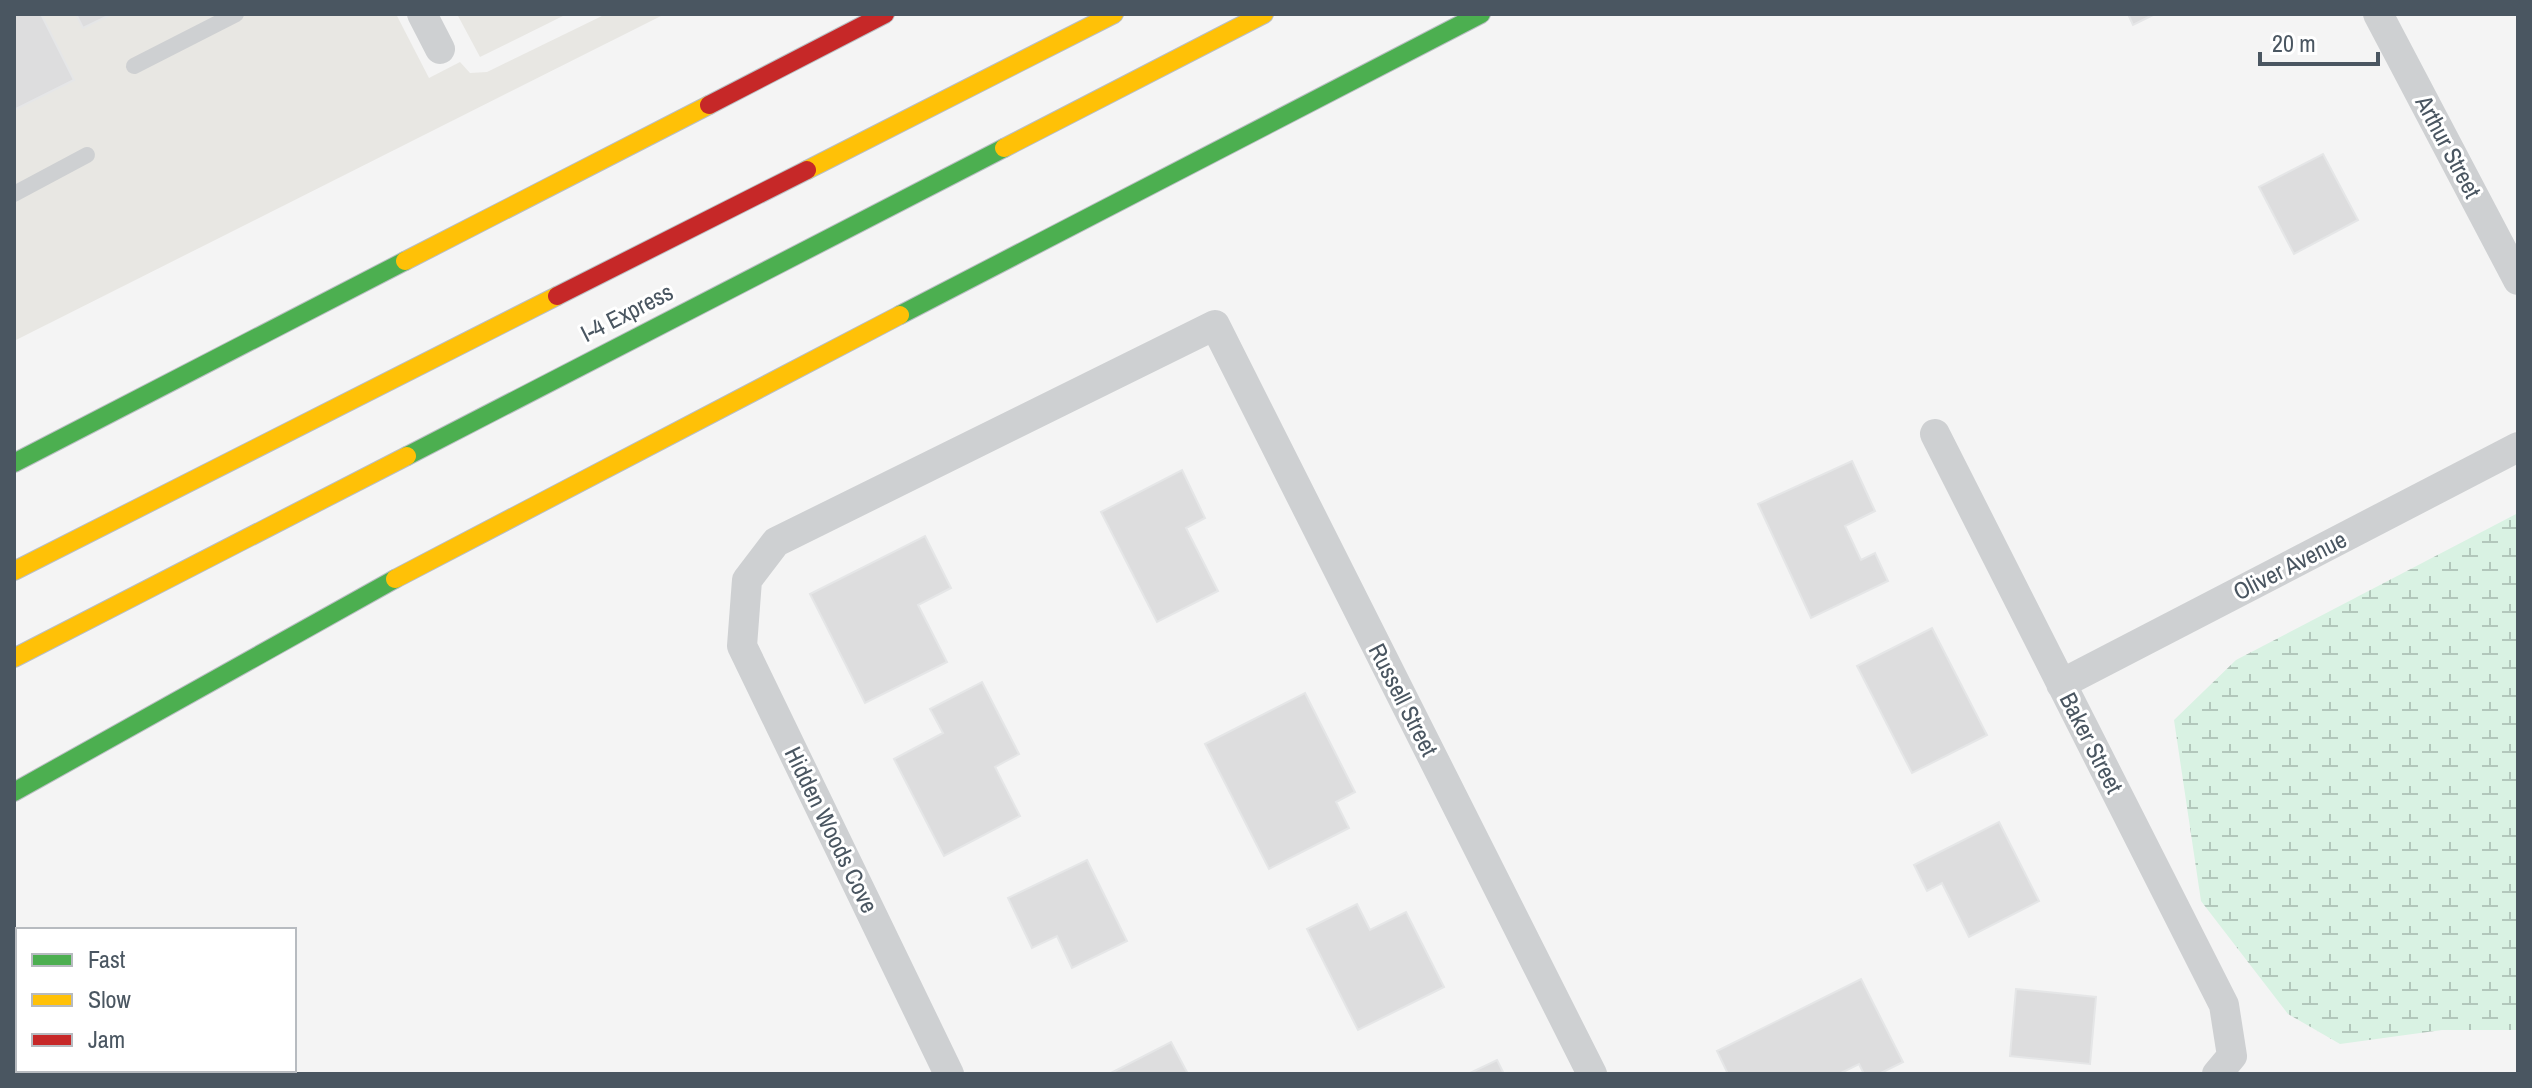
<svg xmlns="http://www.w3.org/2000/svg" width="2532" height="1088" font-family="'Archivo Narrow',sans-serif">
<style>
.commercial{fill:#e8e7e3}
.wetland{fill:url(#wetland-marsh)}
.building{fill:#ddddde;stroke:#e5e6e7;stroke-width:2}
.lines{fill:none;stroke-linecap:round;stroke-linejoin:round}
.fast-casing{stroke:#b9bec3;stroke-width:20}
.slow-casing{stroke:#b9bec3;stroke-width:20}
.jam-casing{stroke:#b9bec3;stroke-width:20}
.lane{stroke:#ced0d2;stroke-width:16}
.street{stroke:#ced0d2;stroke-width:30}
.fast{stroke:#4caf50;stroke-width:18}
.slow{stroke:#ffc107;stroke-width:18}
.jam{stroke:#c62828;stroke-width:18}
.labels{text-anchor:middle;stroke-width:6;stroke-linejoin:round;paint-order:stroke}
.street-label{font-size:24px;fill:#4a5661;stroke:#fff}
</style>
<defs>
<pattern id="wetland-marsh" width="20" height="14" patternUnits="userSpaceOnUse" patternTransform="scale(2)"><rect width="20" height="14" fill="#d9f2e3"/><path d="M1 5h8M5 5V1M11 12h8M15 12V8" fill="none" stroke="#b2c7bb"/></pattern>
</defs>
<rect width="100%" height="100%" fill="#f4f4f4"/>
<path class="commercial" d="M14 14H396L429 78 460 62 470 73 487 72 606 14H665L14 341Z
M457 14H567L480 57Z"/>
<path class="wetland" d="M2518 513V1030H2442L2340 1044 2288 1014 2201 901 2174 720 2236 660Z"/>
<path class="building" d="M14 14H41L74 80 14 110Z
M76 14H112L83 28Z
M2128 14H2155L2133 25Z
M2323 154 2358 220 2294 254 2259 187Z
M1852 461 1875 511 1845 526 1861 560 1875 553 1888 581 1811 618 1758 504Z
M1182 470 1205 518 1186 528 1218 591 1157 622 1101 512Z
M925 536 951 588 918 605 947 662 865 703 810 594Z
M1932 628 1987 735 1912 773 1857 666Z
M982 682 1019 754 995 767 1020 816 944 856 894 759 943 733 930 709Z
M1305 693 1355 792 1336 802 1349 828 1269 869 1205 744Z
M1999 822 2039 901 1969 937 1942 883 1927 891 1914 865Z
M1087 860 1127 941 1072 968 1057 936 1032 948 1008 898Z
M1357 904 1370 930 1406 912 1444 987 1358 1030 1307 929Z
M1861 979 1903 1062 1879 1074H1864L1859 1064 1839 1074H1728L1717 1051Z
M2016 989 2096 997 2090 1064 2010 1056Z
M1171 1042 1188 1074H1109Z
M1497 1060 1504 1074H1468Z"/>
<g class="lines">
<g class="fast-casing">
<path id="fast" d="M900 315 1481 14
M407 456 1004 148
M14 463 405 261
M14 792 395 579"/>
</g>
<g class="slow-casing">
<path id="slow" d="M1004 148 1264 14
M807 170 1114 14
M405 261 709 105
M14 571 557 296
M395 579 900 315
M14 658 407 456"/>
</g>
<g class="jam-casing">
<path id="jam" d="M709 105 885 14
M557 296 807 170"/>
</g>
<path class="lane" d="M134 66 236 14
M14 194 87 155"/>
<path class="street" d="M422 14 440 49
M2378 14 2518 280
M1935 434 2224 1005 2232 1056 2217 1074
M2061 684 2518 447
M949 1074 742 646 747 580 776 542 1215 325 1592 1074"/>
<use href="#fast" class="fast"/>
<use href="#slow" class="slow"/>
<use href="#jam" class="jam"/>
</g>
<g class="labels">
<g class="street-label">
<text transform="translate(2448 147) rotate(62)" y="8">Arthur Street</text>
<text transform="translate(627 313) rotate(-27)" y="8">I-4 Express</text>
<text transform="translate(2290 566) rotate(-27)" y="8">Oliver Avenue</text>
<text transform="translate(1403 700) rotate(63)" y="8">Russell Street</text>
<text transform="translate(2091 743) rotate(63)" y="8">Baker Street</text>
<text transform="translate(831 830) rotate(64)" y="8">Hidden Woods Cove</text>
</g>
</g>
<rect width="2532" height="1088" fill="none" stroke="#4a5661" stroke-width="32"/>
<rect x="16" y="928" width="280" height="144" fill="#ffffff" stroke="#b7bbc0" stroke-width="2"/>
<rect x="32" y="954" width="40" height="12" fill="#4caf50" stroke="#b7bbc0" stroke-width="2"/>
<text x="88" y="968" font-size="24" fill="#4a5661">Fast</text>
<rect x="32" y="994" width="40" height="12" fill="#ffc107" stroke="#b7bbc0" stroke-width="2"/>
<text x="88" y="1008" font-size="24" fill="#4a5661">Slow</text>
<rect x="32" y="1034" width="40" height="12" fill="#c62828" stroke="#b7bbc0" stroke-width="2"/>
<text x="88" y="1048" font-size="24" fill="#4a5661">Jam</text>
<path d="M2260 52v12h118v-12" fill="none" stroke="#4a5661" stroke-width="4"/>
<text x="2272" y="52" font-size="24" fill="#4a5661" stroke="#ffffff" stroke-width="6" paint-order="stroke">20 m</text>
</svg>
